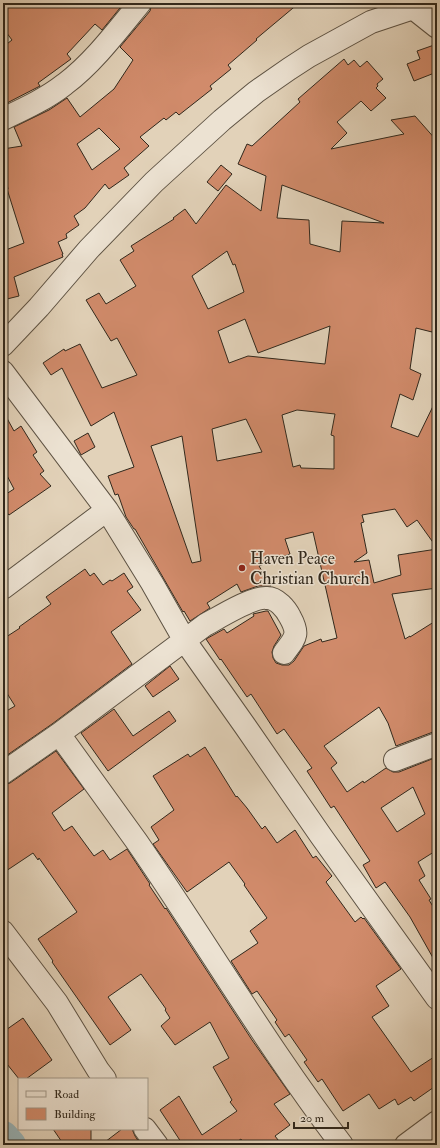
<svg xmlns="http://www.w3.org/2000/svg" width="440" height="1148" font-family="'IM FELL Double Pica',serif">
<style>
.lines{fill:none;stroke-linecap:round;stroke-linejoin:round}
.river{stroke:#99b5ba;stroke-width:32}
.building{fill:#d18b6b;stroke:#31281c;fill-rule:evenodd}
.minor-casing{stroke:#5d5243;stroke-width:24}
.minor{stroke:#ece2d2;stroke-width:22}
.poi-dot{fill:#8f2418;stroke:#ece2d2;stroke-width:1.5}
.labels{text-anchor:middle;stroke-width:3;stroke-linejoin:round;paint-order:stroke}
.poi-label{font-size:17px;fill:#31281c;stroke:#ece2d2;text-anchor:start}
</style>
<rect width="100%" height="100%" fill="#e2d2b9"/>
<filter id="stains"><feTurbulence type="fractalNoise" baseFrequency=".005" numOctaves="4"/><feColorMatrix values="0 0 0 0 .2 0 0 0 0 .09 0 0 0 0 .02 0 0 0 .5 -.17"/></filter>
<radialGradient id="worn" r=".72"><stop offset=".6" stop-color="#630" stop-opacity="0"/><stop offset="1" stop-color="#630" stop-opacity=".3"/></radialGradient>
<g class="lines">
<path class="river" d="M3 1137 10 1145"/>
</g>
<path class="building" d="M3 3H124L102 30 95 24 67 54 71 59 38 83 40 86 7 103 3 98V47L12 40 3 28Z
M152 3H299L256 39 257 40 228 65 231 69 210 86 212 89 179 115 176 112 166 120 164 118 140 137 149 146 124 168 129 175 109 189 105 184 85 208 74 216 79 225 66 234 67 238 58 242 63 254H62L63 257 14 277 19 296 3 300V251L24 243 7 189H8L3 162V149L22 146 14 127 49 110 67 98 80 117 114 89 133 60 120 47 150 11ZM99 128 120 149 92 170 77 144Z
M437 44V72L414 81 407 64 420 59 417 51Z
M344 59 348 65 354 60 360 67 367 61 383 79 377 84 378 86 376 88 386 98 371 111 361 101 337 122 347 133 331 149 404 134 391 120 415 116 437 141V316L432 332 416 328 410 369 421 374 413 400 400 394 391 427 418 437 437 398V548L417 520 407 527 395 509 362 515 364 522 361 523 367 553 354 562 369 560 374 583 401 575 398 555 437 549V576H435L437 588 392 594 405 639 410 636V637L437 620V732H433L396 746 388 723 379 707 324 746 337 763 331 768 347 792 363 781 364 783 386 768 393 772H399L437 757V850L418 862 425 876 419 880 431 899 429 900 437 913V965L410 917 385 882 376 888 363 865 370 861 334 806 331 808 307 771 312 768 284 729 277 734 251 694 247 697 221 659 220 660 206 639 224 629 227 633 254 616 253 614 266 611H268L281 635 274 646 272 652 273 658 276 663 282 665H289L294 661 304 646 321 639 322 642 337 638 313 532 285 539 290 554 259 566 271 586H258L241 592 237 584 207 603 210 608 190 621 184 611 183 612 135 529H134L126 517 118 494 115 495 108 476 134 467 114 412 91 426 62 368 51 375 43 363 64 349 65 351 80 344 102 388 137 375 117 338 111 341 86 300 99 293 106 304 136 286 120 260 134 251 131 246 174 219 173 218 185 209 196 224 226 185 261 211 266 176 238 164 247 144 252 146 300 102 298 99ZM282 185 384 223 342 221 340 252 310 244 309 220 277 218ZM227 251 233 265 235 264 244 292 208 309 192 276ZM245 319 258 353 330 326 325 364 248 356 229 363 218 331ZM297 410 335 414 331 435 334 436V469L301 468 300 465 293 467 282 415ZM246 419 262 452 217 461 212 429ZM182 436 201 561 192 563 151 446ZM413 787 425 814 397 832 381 808Z
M221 165 232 174 218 191 207 182Z
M3 411 14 431 21 426 37 452 33 455 44 471 40 474 51 486 9 515 3 508V496L14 489 3 468Z
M88 433 95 447 81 455 74 441Z
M85 569 90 576 94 573 103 585 110 580 112 581 124 573 133 587 127 591 141 610 111 632 132 664 52 724 3 758V713L15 706 3 687V639L20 628 19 627 51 604 46 597Z
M170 666 179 679 153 697 145 686Z
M114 709 133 736 169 711 176 721 108 771 81 733Z
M205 747 236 797 237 796 247 808 262 829 265 826 277 843 295 830 313 858 316 856 332 876 326 882 355 922 361 917 363 919 364 918 401 969 376 986 389 1006 372 1017 411 1072 437 1055V1085L414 1101 411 1097 398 1105 395 1099 379 1109 369 1094 343 1111 322 1079 318 1082 304 1062 307 1060 289 1034 285 1037 275 1022 277 1020 257 991 252 994 231 961 258 943 250 931 267 918 244 885 245 884 229 862 187 892 153 844 159 840 151 827 174 810 153 776 188 754 190 757Z
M56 751 84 789 52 813 64 831 72 826 94 856 103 850 110 860 127 849 150 884 149 885 165 909 166 908 252 1040 290 1094 274 1104 290 1125 275 1136 282 1145H245L241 1139 232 1145H183L160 1110 179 1096 202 1135 237 1111 230 1102 232 1100 213 1067 229 1058 210 1022 175 1045 161 1026 170 1018 165 1010 166 1009 141 974 108 997 131 1030 110 1045 52 962 53 961 38 939 77 912 39 858 38 860 33 853 3 873V785L10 783Z
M23 1018 52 1060 26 1079H19L3 1059V1032Z
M53 1129H91V1145H64Z
M122 1129H132L135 1136 141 1145H101Z"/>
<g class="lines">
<g class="minor-casing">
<path id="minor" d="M413 8 437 27
M3 119C24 109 46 99 65 84 93 63 117 31 140 3
M3 345 39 307 89 249 154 182 222 120 256 92 289 69 309 56 371 22 428 3
M3 372 107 510 152 583 185 641 245 726 321 836 437 998
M3 588 107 510
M59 734C85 770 111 806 137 842 206 942 268 1048 342 1145
M395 760 437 744
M3 773 59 734 205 625C218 618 253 596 267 598 277 598 286 609 290 617 300 635 295 638 284 653
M3 932 57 1003 98 1070 105 1079
M145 1129 157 1145
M406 1145 437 1122"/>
</g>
<use href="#minor" class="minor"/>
</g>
<circle class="poi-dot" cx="242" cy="568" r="4"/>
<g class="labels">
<g class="poi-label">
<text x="250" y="564">Haven Peace<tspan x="250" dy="20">Christian Church</tspan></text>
</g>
</g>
<rect width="440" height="1148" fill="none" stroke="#e2d2b9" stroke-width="16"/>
<rect x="4" y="4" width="432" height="1140" fill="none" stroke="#31281c" stroke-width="2"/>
<rect x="8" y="8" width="424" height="1132" fill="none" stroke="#31281c"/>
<rect x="18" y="1078" width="130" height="52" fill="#ece2d2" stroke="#a19889"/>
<rect x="26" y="1091" width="20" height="6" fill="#ece2d2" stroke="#a19889"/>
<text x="54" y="1098" font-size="12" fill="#31281c">Road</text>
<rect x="26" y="1108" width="20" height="12" fill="#d18b6b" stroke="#a19889"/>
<text x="54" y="1118" font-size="12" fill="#31281c">Building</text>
<path d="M294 1122v6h54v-6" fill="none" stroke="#31281c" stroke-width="2"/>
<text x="300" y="1122" font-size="12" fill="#31281c" stroke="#ece2d2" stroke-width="3" paint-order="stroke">20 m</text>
<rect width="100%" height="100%" filter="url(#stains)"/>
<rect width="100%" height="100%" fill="url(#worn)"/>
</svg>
